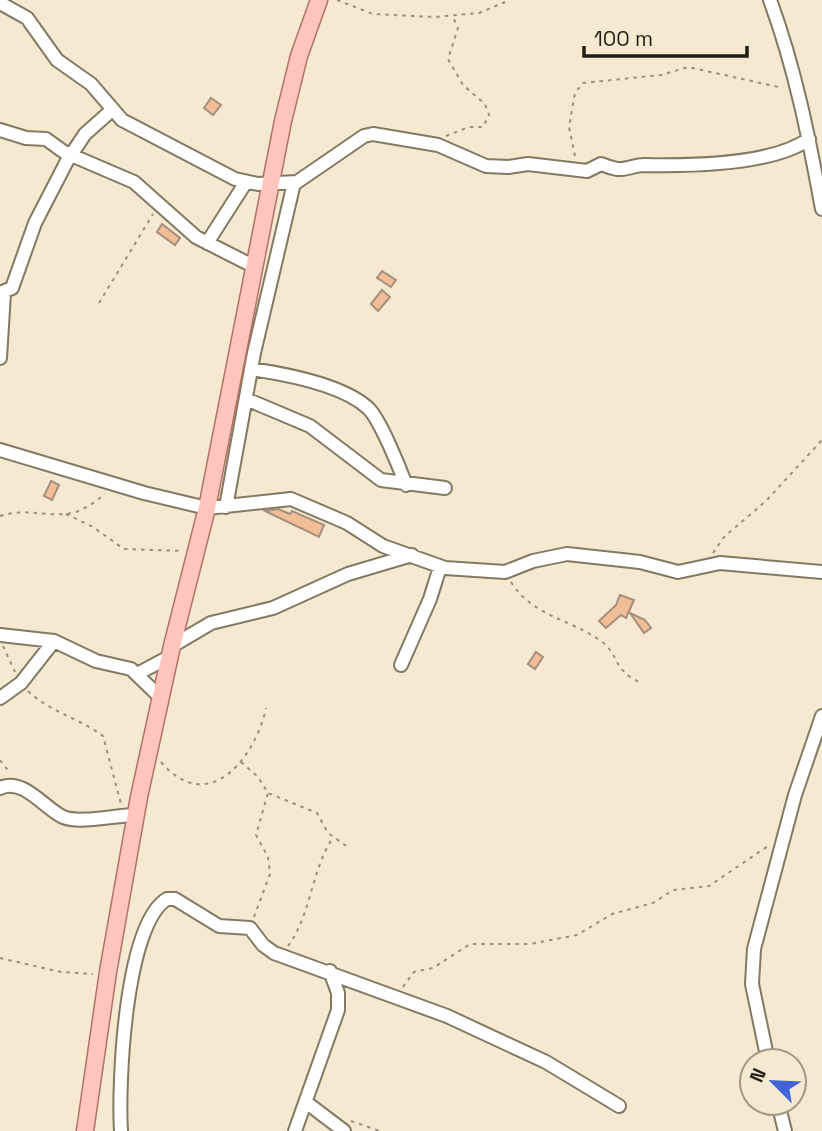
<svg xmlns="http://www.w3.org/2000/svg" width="822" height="1131" font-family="'Space Grotesk',sans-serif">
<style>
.building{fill:#f1be98;stroke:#a58f7e;stroke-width:2}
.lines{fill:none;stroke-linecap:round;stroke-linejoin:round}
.minor-casing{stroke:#847962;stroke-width:16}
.major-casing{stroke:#b07263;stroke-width:19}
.path{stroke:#99907e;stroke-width:2;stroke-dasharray:3.5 5;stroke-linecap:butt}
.minor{stroke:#fff;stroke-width:12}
.major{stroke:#fdc5bb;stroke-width:16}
</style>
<rect width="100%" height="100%" fill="#f5e9d0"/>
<path class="building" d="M211 98 221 105 213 115 204 108Z
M162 224 180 238 175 245 157 232Z
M382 271 396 280 391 287 377 278Z
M382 290 390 297 378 311 371 304Z
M51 481 59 485 52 500 44 496Z
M278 509 290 514 292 511 324 525 319 537 265 511Z
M620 595 634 600 626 618 621 615 606 628 599 621 616 605Z
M630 613 645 620 651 628 644 633Z
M536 652 543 657 535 669 528 664Z"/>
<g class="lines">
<g class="minor-casing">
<path id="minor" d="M770 0C795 68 809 138 822 209
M0 3 27 18 57 60 91 84 122 120 235 179 258 184 297 182 364 136 373 134 438 145 486 166 508 167 528 164 587 171 601 164C606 166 612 168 617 169 626 170 635 165 644 165 689 166 772 165 809 139
M0 130 26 138 46 139 64 152 134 182 196 237 253 266
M207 243 246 182
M0 293 12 288 35 223 67 161 85 134 112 110
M0 358 4 293
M251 369C285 374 343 385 368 408 380 419 400 469 406 485
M246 399 310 426 381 480 445 488
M0 450 144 493 207 508 291 499 347 523 383 546 445 568 505 572 533 561 567 554 640 562 678 572 720 563 822 572
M226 507 254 353 294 183
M0 635 54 641 96 661 131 669 161 698
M172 646 211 623 273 608 348 574 412 555
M401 665 430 599 440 567
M137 674 169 657
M0 698 21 683 54 641
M0 788C23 777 44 808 63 817 80 824 116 815 136 815
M768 1061 752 984 754 949 795 795 822 716
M307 1103 344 1131
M778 1103 785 1131
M121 1131C118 1084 125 924 167 899H175L219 926 250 928 263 945 274 953 447 1016 546 1062 619 1106
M295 1131 338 1010V993L330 971"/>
</g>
<g class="major-casing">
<path id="major" d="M85 1131 108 972 139 797 172 646 207 508 283 121 299 56 319 0"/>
</g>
<path class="path" d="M337 0 373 14 435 17 479 13 505 2
M446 136 469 127H483L489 115 485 104 463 85 448 59 458 28 453 17
M575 156 569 127 575 93 583 83 661 75 688 67 783 88
M99 303 153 214
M66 514 93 527 124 549 183 551
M0 516C26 508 41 516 66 514 80 513 94 503 105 494
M713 553 724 537 766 501 822 440
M511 582C532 616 570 619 601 641 620 655 612 670 641 683
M3 646 15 672
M28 691C50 712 79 718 103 736L121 804
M0 760 10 773
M161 762C208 817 255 759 266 708
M241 762 258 777 268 793 317 813 328 833 348 847
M254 917 270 874 268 857 256 835 268 793
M288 946C311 915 311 872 332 839
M0 958 61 972 93 974
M403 987 414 972 433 968 470 944H530L577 935 612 914 653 903 673 890 709 886 768 846
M351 1121 380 1131"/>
<use href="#minor" class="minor"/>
<use href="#major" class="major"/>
</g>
<g transform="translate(773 1082) rotate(294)"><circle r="33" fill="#f5e9d0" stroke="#a19885" stroke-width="2"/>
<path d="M0-5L12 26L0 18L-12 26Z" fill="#4364d7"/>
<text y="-10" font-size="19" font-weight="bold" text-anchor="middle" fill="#221e14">N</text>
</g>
<path d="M584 46v10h163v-10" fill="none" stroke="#221e14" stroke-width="3.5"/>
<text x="594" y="46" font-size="21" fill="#221e14" stroke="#f5e9d0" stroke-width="5" paint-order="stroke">100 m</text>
</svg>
